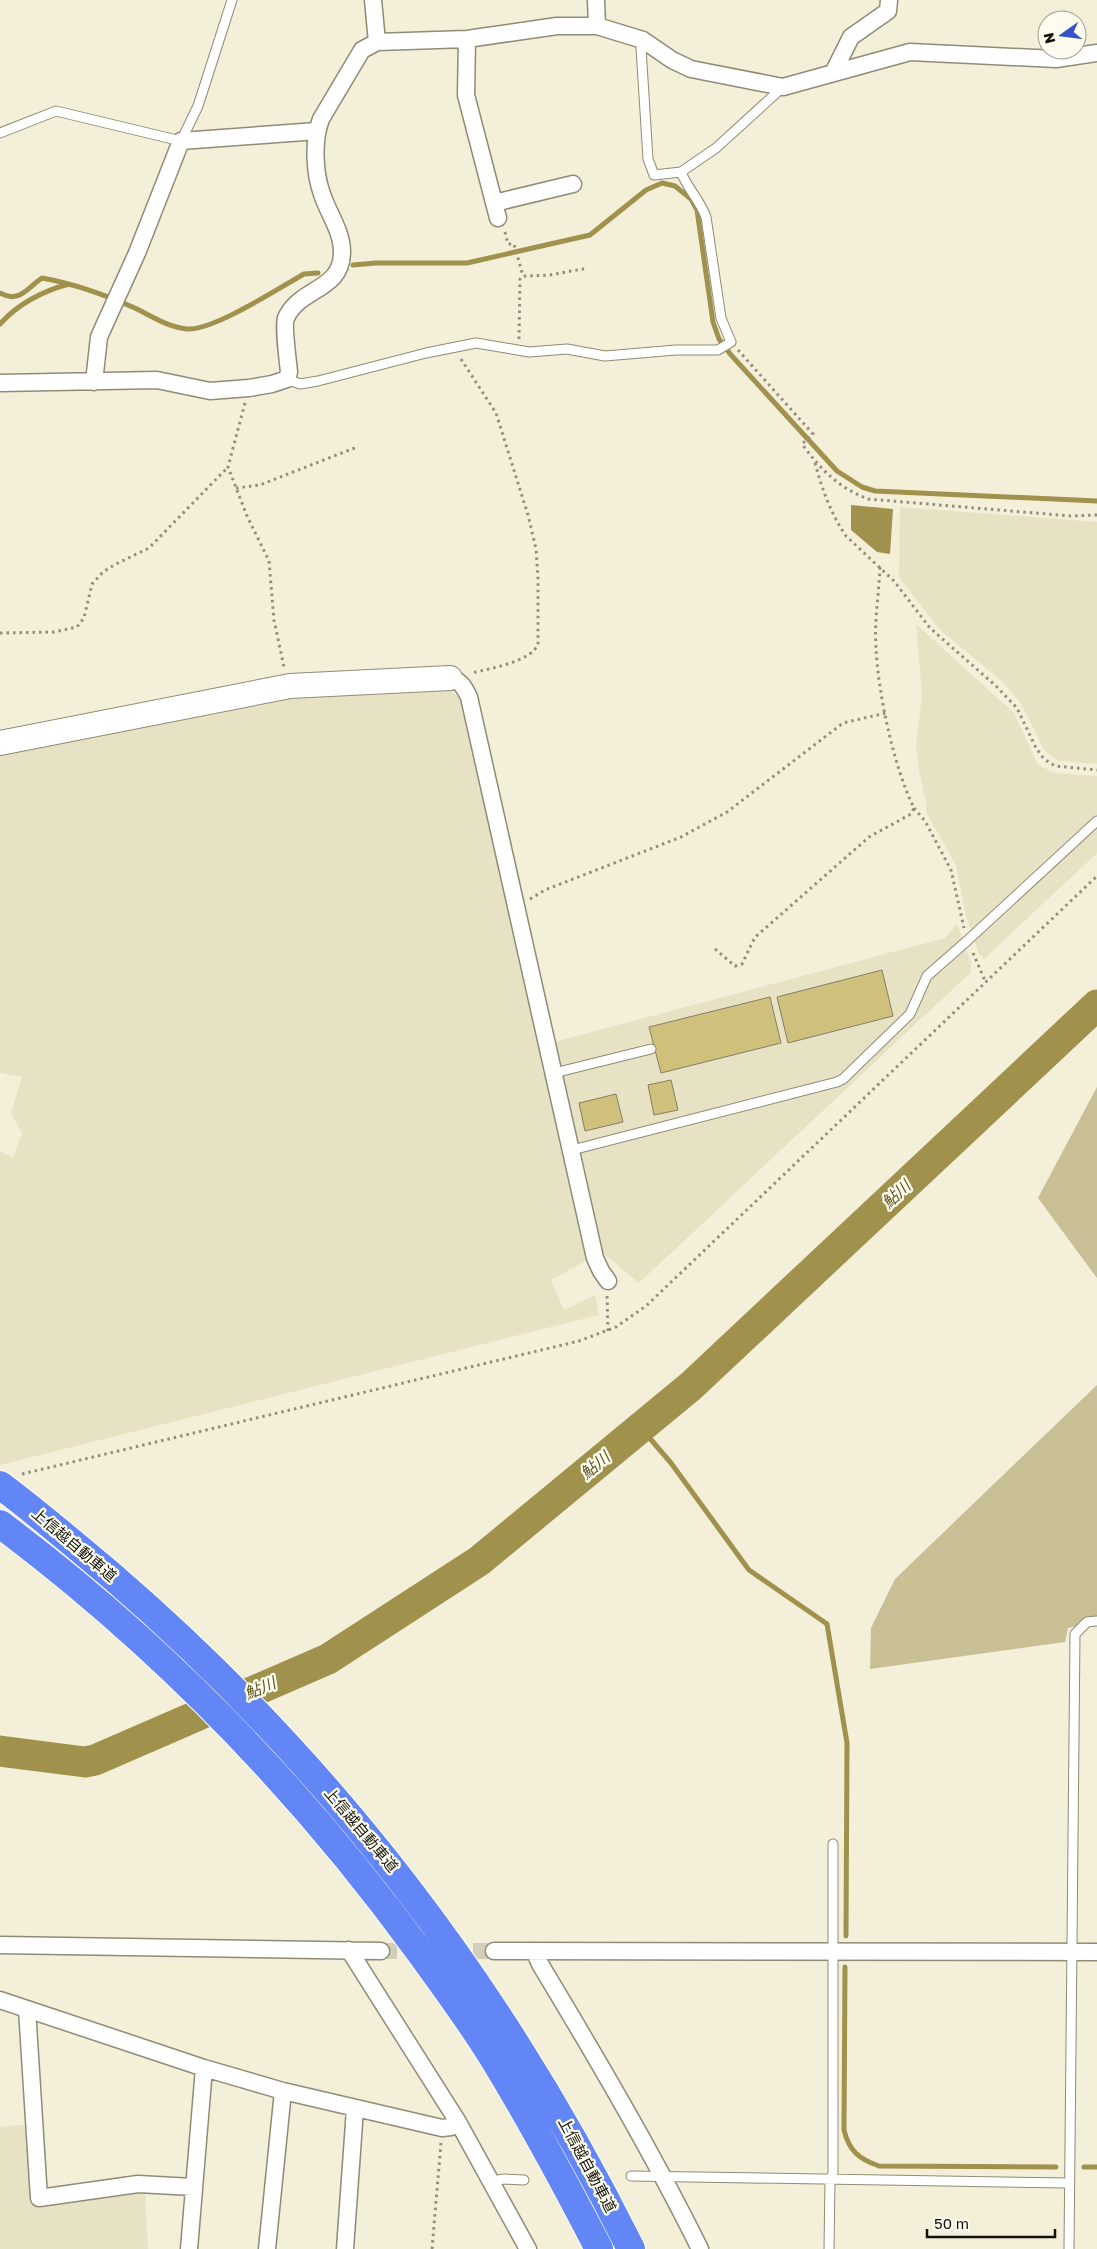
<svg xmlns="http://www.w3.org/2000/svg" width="1097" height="2249" font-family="'Golos Text','Noto Sans JP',sans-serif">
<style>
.built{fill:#e8e2c4}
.green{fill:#c8bf95}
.water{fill:#a0924d}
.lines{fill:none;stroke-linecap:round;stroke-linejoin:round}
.stream{stroke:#a0924d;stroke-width:5}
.river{stroke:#a0924d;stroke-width:31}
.building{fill:#cfc17b;stroke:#827e6a}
.street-tunnel{stroke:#d1ceb9;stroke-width:16;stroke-dasharray:16 8;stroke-linecap:butt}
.lane-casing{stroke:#8f8b76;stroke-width:11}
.street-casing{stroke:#8f8b76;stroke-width:19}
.secondary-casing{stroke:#8f8b76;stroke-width:26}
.highway-casing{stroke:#fff;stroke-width:30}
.path{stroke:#918e7e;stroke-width:3;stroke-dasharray:2.5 4;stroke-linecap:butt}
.lane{stroke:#fff;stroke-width:9}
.street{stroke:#fff;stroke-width:16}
.secondary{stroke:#fff;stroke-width:24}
.highway{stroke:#6286f5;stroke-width:28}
.labels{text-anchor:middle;stroke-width:4.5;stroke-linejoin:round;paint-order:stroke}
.street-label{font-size:15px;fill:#13120a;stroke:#fefcee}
.water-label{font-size:16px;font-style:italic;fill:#5f5520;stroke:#fefcee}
</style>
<rect width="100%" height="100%" fill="#f3efd8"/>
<path class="built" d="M900 507 1097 522V764L1058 761 1045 751 1021 704 1003 682 939 629 899 577Z
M916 624 1014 713 1038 765 1055 773 1097 776V853L984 959 979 954 966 916 956 865 926 812V801L919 771 916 746 922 695Z
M447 688 463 700 587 1260 551 1280 564 1310 595 1295 599 1315 0 1465V1151L13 1158 22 1133 11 1113 22 1077 0 1073V751L302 694Z
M957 924 971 962V972L639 1283 603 1253 554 1042 945 938Z
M29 2124 34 2204 145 2191 148 2249H0V2127Z"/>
<path class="green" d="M1097 1087V1278L1038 1198Z
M1097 1385V1621L1068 1628 1065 1642 870 1669 871 1628 895 1579Z"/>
<path class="water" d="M851 505 893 509 890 554 877 552 851 530Z"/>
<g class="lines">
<path class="stream" d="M353 265 376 263H467L590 235 646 190 662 183 675 186 691 199 697 210 713 322 719 339 731 355 837 471 862 487 875 491 1097 501
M0 293C19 304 27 288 42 278 75 284 106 295 137 309 153 317 168 327 187 329 213 331 279 288 304 274L318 273
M0 324C18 304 43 291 69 284
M641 1428 671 1463 749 1570 827 1624 847 1743 846 1936
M845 1967 844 2130C849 2151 859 2159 879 2166L1056 2167
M1084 2167H1097"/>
<path class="river" d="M0 1751 85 1762 95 1760 328 1659 479 1561 691 1386 1097 1005"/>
</g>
<path class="building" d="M882 970 893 1016 788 1043 777 997Z
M770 997 781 1043 661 1073 649 1027Z
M671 1080 678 1110 654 1115 648 1085Z
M616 1094 623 1122 585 1131 579 1103Z"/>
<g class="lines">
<path class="street-tunnel" d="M381 1951H422
M449 1951H494"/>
<g class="lane-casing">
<path id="lane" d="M643 40 641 48 648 159 654 175 681 172 716 148 783 87
M0 133 56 111 181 141 198 106 232 0
M287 379 300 384 318 381 426 353 476 343 529 352 567 349 605 356 676 350H718L731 342 721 318 706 217C700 200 687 188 681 172
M554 1073 651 1049
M572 1150 837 1082 843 1079 910 1014 927 976 968 940 1097 821
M631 2176 1069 2183
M492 2181 504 2179 524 2180
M829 2249 830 2180 833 2173V1844
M1069 2249 1075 1634 1087 1622 1097 1621"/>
</g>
<g class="street-casing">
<path id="street" d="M373 0 377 42
M596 0 597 26
M467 39 466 95 498 218
M833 73 851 37 888 11 889 0
M494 203 573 184
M94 382 99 337 137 253 181 141 317 131
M0 383 157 380 210 391 249 388 272 384 287 379 289 372C288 362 283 325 286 318 300 287 342 291 342 252 342 231 328 213 322 194 314 172 313 140 321 119L362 50 377 42 467 39 557 26H597L643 40 672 60 691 69 783 87 910 52 1056 59 1097 53
M450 678C461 681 464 687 469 697L595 1258 601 1271 608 1281
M0 1945 381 1951
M349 1950 458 2122 528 2249
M494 1951 1097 1952
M534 1951 540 1964C596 2057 652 2152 700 2249
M0 2000 204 2068 283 2091 442 2128 451 2127 458 2122
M27 2009 39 2198 138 2184 193 2187
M189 2249 204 2068
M267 2249 283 2091
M345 2249 355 2109"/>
</g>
<g class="secondary-casing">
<path id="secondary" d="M0 743 290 686 450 678"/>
</g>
<g class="highway-casing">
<path id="highway" d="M0 1485C39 1514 76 1546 113 1577 333 1767 502 1989 631 2249
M0 1524C160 1644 301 1789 419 1951 445 1987 472 2023 495 2061 532 2122 566 2185 599 2249"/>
</g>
<path class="path" d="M505 232 508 244H514L523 276
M519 339 520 279 523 276 550 275 588 268
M738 350 813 434 802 444C820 469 839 488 868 499L1071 516 1097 515
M461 359 496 413 528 515 536 549 538 577V644C531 662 491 668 472 673
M245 403 228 467 247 516 269 561 274 620 284 667
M815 463C822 489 831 514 846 536L894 581 930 628 996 686 1017 708 1036 748 1044 759 1055 766 1097 770
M236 488 260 485 357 447
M0 633 54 632 77 627 84 618 92 584 103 572 114 565 149 548 228 467
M914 808 925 821 951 870 964 928
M530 899 545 890 681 837 727 812 843 723 886 713
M715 949 735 966 742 964 755 937 761 932 869 837 911 814 914 808C894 768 878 693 876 648 874 621 879 594 880 567
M973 953 986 983
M607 1296 608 1331
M22 1474 579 1341 616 1327 646 1306 1097 876
M432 2249 441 2143"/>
<use href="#lane" class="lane"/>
<use href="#street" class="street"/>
<use href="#secondary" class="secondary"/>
<use href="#highway" class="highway"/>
</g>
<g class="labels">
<g class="street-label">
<text transform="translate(74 1545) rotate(40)" y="5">上信越自動車道</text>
<text transform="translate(361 1830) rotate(50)" y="5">上信越自動車道</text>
<text transform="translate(587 2165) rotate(62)" y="5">上信越自動車道</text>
</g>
<g class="water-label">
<text transform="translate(896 1194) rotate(-43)" y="6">鮎川</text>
<text transform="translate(595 1465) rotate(-40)" y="6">鮎川</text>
<text transform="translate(260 1688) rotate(-23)" y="6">鮎川</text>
</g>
</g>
<g transform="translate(1062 35) rotate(256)"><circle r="24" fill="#fefcee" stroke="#a09e93"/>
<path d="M0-4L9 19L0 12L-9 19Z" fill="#3553c4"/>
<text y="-8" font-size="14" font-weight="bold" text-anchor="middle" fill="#13120a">N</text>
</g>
<path d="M927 2229v8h128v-8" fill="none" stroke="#13120a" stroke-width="2.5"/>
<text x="934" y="2229" font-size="15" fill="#13120a" stroke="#fefcee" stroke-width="4" paint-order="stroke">50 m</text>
</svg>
